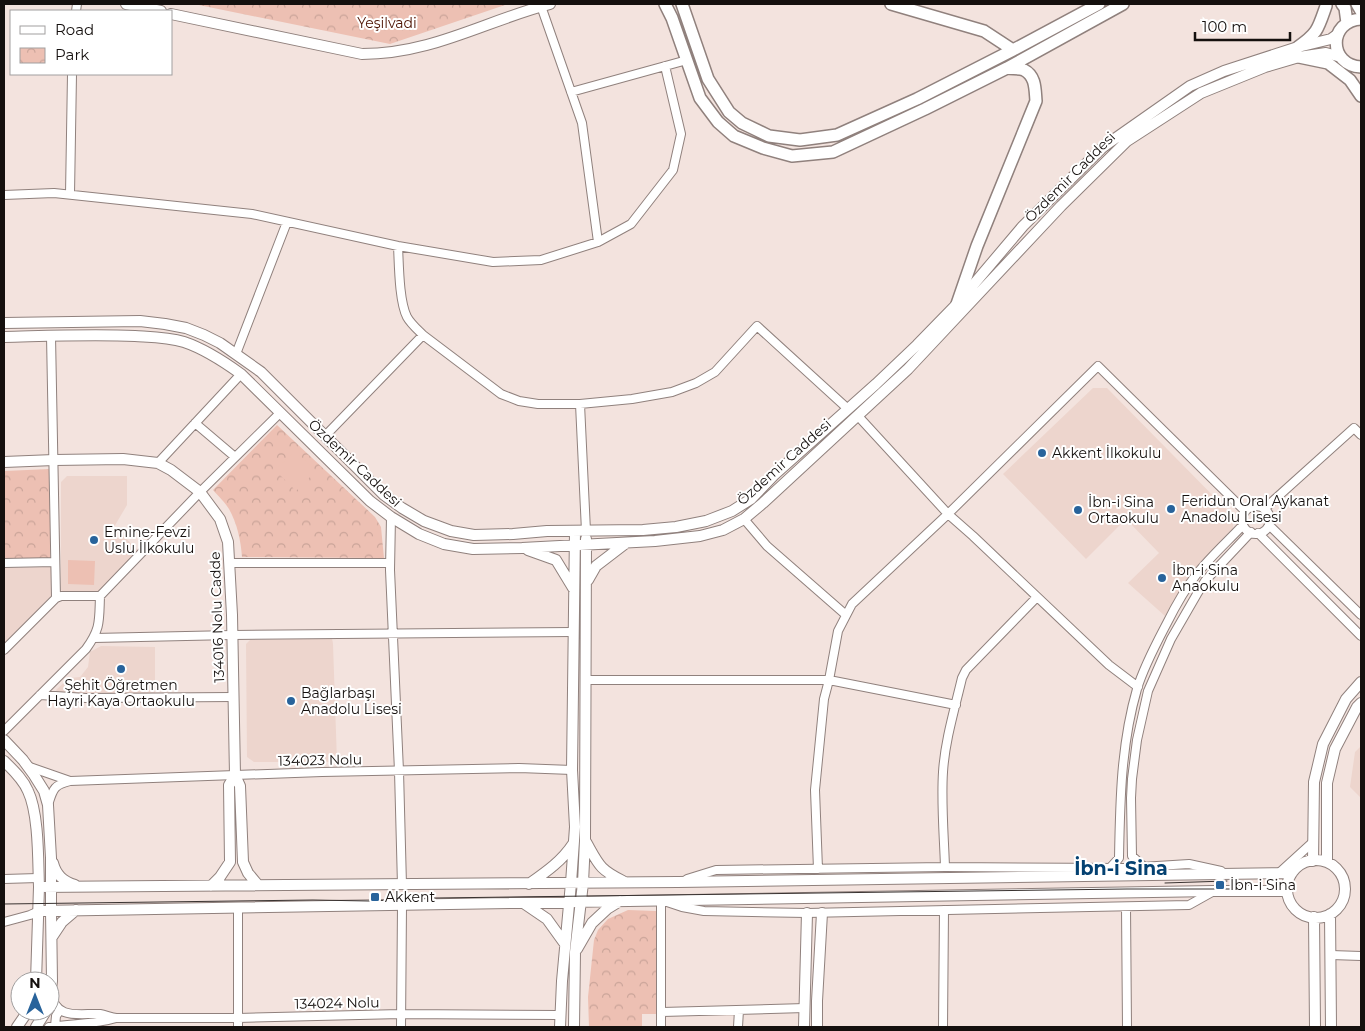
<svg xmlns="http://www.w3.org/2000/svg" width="1365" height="1031" font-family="Montserrat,sans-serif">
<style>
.built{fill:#edd5cd}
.park{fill:url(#park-crowns)}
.garden{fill:#edc0b3}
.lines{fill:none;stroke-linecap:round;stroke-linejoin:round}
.street-casing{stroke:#90817d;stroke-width:10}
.secondary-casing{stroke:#90817d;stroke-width:12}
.primary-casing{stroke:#90817d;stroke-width:14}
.street{stroke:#fff;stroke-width:8}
.secondary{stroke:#fff;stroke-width:10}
.primary{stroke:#fff;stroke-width:11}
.tram{stroke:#393230;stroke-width:1}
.poi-dot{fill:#28639b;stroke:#fff;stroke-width:2}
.labels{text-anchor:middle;stroke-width:4;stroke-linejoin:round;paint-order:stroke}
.park-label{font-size:14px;fill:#4d1201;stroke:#fff}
.street-label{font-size:14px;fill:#15100e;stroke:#fff}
.poi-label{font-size:14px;fill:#15100e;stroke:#fff;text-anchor:start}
.district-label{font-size:19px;font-weight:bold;fill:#044171;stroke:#fff}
</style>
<defs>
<pattern id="park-crowns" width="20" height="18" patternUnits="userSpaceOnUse" patternTransform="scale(1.25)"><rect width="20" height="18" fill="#edc0b3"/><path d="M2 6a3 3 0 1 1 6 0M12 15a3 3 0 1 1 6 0" fill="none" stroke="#caa499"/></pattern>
</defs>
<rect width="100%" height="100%" fill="#f3e3de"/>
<path class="built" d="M1093 388H1107L1233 516V528L1207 555 1193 573 1165 616 1128 583 1159 553 1126 519 1086 559 1003 474Z
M67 476H127V505L114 527 140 552 99 594H66L61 590V482Z
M51 567V596L4 645V568Z
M332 638 333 644 337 762H254L247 757 246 644 250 640Z
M101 646 155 647V695L59 694 56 690 69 678 80 677 88 667 90 652Z
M1361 746V798L1350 787 1355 752Z"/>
<path class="park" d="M194 4H508L390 44Z
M277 425 375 517 381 527 384 558 242 557C241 541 237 523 229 509 225 502 218 496 213 490Z
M50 469V559H4V471Z
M628 910 656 911V1014H642V1027H589L588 997 594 940 598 930 608 919Z"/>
<path class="garden" d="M295 451 316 471 296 491 275 470Z
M68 560 95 561 94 585 68 584Z"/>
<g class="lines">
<g class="street-casing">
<path id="street" d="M541 6 582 123 598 242
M76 11 77 4
M571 92 687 60
M70 194 72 74
M4 195 54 193 252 214 398 246 493 262 541 260 598 242 631 224 673 170 681 134 665 66
M398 246C399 265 399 301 407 317 411 324 417 329 423 335L501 394 519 401 538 404H580L586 531
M51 336 56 598
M236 354 287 222
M580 404 632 399 672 392 696 383 715 372 757 326 848 409
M858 416 948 514 973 536 1109 665 1138 687
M195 423 235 457
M325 436 423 335
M158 463 241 374
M1242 520a14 14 0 1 1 28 0a14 14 0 1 1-28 0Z
M1264 509 1354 428 1361 435
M391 517 390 570 399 771 402 885
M744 519 767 546 846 615
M1269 525 1361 615
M1258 533 1361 636
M4 563 55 562
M229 563H390
M94 638 232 635 573 632
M4 650 56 598 61 596H100L200 492 280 413
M586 680H829L956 705
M40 695 86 698 234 697
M4 731 86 649C101 628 99 621 100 596
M27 766 70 781
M48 805C53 790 53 785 70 781L322 772 519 768 572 770
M945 867C944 836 941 803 943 772 945 740 955 708 962 678L966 670 1037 597
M1144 867 1132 856 1131 798 1132 779 1137 740 1148 691 1171 639 1197 594 1205 581 1251 532
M1110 868 1119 858C1120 801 1121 744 1137 689 1144 666 1156 644 1167 623 1175 607 1185 589 1196 575 1210 557 1228 541 1243 525
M818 869 815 790 824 699 829 680 838 631 852 604 948 514 1098 366 1245 511
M1279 873 1313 842
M4 879 38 878
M687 879 716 870 945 867 1125 868 1189 864 1221 871
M238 907V1027
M1126 907 1127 1027
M4 922 30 915 39 911
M1331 955 1361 956
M51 992C55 1021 80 1013 100 1014 105 1015 111 1017 116 1018
M662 1012 805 1008
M55 1026 56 1016 60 1010
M49 1027C72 1023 94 1025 116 1018H238L401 1014 559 1015
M401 1027 402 906
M661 1027V900L682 907 704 911 807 913 1189 905 1214 891
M738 1027 739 1010
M943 1027 944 910"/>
</g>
<g class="secondary-casing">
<path id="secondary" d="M126 4 161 11
M171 14 362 54C432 54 485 21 550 4
M4 323 140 321 165 324 186 328 204 335 220 343 261 372 384 495 402 508 424 521 451 531 474 535 513 534 547 531 643 530 676 527 706 521 732 511 751 499 774 475 876 384 917 345 957 304 1023 226 1103 147 1190 86 1224 71 1298 47 1331 39 1338 34
M4 337C47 336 91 334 135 336 151 337 168 337 184 342 205 349 223 361 241 374L370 501 391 517 419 534 444 544 473 549 522 548 655 541 700 536 723 530 744 519 763 503 908 369 1061 206 1127 141 1201 93 1265 67 1299 57 1326 53 1341 57
M4 462 54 460 123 459 158 463 171 470 200 492 220 519 228 542 232 615 235 775 240 786 243 862 248 873 258 885
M528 550 556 560 573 588
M588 580 596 566 626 543
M4 740 23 760 34 775 44 791 48 805 51 858V911L52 981 50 997
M4 761C13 770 23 779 28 791 39 814 38 861 39 887
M586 842C599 865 599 869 623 881
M1287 889a29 29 0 1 1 58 0a29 29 0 1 1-58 0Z
M1313 861 1314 782 1323 744 1346 699 1361 682
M1327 862V783L1335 749 1357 707 1361 703
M53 863C56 875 63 881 75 885
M529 884C546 872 562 861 573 844
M211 886 220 877 230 862 229 785 235 775
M525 904 547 919 565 944
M39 911 1214 891H1287
M1330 914 1331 1027
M1314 917 1315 1027
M52 937 62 922 76 910
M577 949 592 923 607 909 620 901
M36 981 39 887 678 882 1292 873
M17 1027 28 1011
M36 1027 46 1011
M560 1027 562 981 571 883 575 827 572 770 575 531
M574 1027 575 952 583 883 585 840 586 539
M804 1027 807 913
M817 1027V1001L822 913"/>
</g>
<g class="primary-casing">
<path id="primary" d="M665 4 672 18 700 98 718 122 734 136 763 148 792 156 833 152 925 109 1007 68 1123 4
M682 4 708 79 729 112 742 123 769 136 800 140 837 135 917 99 1013 50 1099 4
M891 4 984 31 1013 50
M1342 4 1345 8 1347 23
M1357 4 1361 11
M1361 19C1328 21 1328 65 1361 67
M1298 47C1318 33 1318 29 1326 6V4
M1299 57 1328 63 1350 80 1361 96
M957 304 977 246 1036 101C1035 90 1036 76 1024 70 1019 68 1012 69 1007 68"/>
</g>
<use href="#street" class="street"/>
<use href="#secondary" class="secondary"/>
<use href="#primary" class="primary"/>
<path class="tram" d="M1165 883 1227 881
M4 904 313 900 369 901 436 898 1127 889H1230"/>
</g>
<g class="poi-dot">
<circle cx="1042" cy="453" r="5"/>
<circle cx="1171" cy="509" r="5"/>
<circle cx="1078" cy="510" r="5"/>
<circle cx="94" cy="540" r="5"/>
<circle cx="1162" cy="578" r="5"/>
<circle cx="121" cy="669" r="5"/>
<circle cx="291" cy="701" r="5"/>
<rect x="1215" y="880" width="10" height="10" rx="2.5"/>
<rect x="370" y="892" width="10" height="10" rx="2.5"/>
</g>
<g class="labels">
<g class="park-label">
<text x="387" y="28">Yeşilvadi</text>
</g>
<g class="street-label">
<text transform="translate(1070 177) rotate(-45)" y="5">Özdemir Caddesi</text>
<text transform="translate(784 462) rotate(-42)" y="5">Özdemir Caddesi</text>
<text transform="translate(355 463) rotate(43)" y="5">Özdemir Caddesi</text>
<text transform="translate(217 617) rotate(-92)" y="5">134016 Nolu Cadde</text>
<text transform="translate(320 760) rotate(-1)" y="5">134023 Nolu</text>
<text transform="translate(337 1003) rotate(-1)" y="5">134024 Nolu</text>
</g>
<g class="poi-label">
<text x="1052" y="458">Akkent İlkokulu</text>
<text x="1181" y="506">Feridun Oral Aykanat<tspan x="1181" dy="16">Anadolu Lisesi</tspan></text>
<text x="1088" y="507">İbn-i Sina<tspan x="1088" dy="16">Ortaokulu</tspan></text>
<text x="104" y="537">Emine-Fevzi<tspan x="104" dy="16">Uslu İlkokulu</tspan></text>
<text x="1172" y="575">İbn-i Sina<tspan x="1172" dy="16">Anaokulu</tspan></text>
<text x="121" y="690" text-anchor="middle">Şehit Öğretmen<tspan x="121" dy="16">Hayri Kaya Ortaokulu</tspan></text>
<text x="301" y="698">Bağlarbaşı<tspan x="301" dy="16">Anadolu Lisesi</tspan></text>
<text x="1230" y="890">İbn-i Sina</text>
<text x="385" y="902">Akkent</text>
</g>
<g class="district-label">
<text x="1121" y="875">İbn-i Sina</text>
</g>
</g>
<rect width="1365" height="1031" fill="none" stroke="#15100e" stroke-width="10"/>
<rect x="10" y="10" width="162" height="65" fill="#ffffff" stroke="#a19f9f"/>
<rect x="20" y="26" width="25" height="8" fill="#ffffff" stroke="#a19f9f"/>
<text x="55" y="35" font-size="15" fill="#15100e">Road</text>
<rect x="20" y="48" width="25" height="15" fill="url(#park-crowns)" stroke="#a19f9f"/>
<text x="55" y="60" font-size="15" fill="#15100e">Park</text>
<g transform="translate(35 996)"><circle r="24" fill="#ffffff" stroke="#a19f9f"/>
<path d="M0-4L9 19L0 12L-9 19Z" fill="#28639b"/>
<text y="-8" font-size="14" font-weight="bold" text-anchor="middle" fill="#15100e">N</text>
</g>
<path d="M1195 32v8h95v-8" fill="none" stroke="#15100e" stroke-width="2.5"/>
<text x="1202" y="32" font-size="15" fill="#15100e" stroke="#ffffff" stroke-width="4" paint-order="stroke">100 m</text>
</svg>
